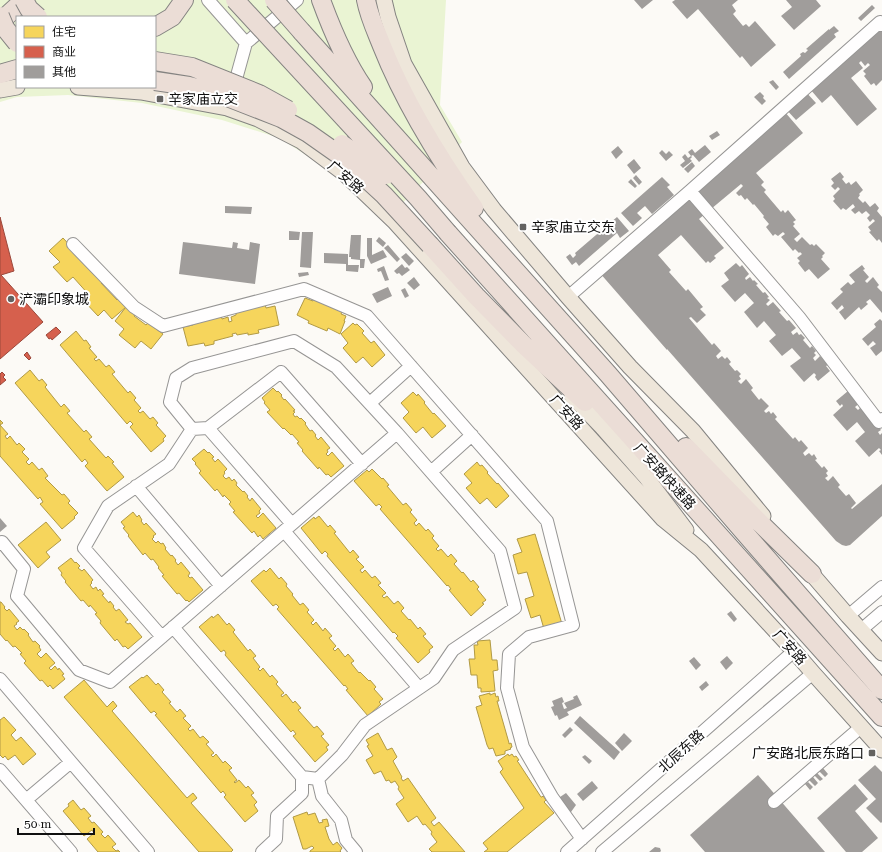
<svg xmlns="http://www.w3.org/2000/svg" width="882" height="852" font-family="'Roboto Serif','Noto Sans SC',serif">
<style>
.green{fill:#eaf4d3;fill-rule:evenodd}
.homes{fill:#f6d55c;stroke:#b19a45}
.shops{fill:#d6604d;stroke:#9b483b}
.building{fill:#a09d9b}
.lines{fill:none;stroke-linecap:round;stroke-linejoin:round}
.minor-casing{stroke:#969594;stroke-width:14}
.major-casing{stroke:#848381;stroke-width:17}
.highway-casing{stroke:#848381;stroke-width:20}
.minor{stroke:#fffefe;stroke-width:12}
.major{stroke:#eee6da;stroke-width:15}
.highway{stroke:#ebddd6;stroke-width:18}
.highway-bridge-casing{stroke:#848381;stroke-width:20;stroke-linecap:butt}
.highway-bridge{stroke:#ebddd6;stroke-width:18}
.poi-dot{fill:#636260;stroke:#fff;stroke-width:1.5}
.labels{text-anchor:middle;stroke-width:4;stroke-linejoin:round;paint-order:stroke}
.poi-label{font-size:14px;fill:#101010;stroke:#fff;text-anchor:start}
.street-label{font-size:14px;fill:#101010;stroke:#fff}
</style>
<rect width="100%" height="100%" fill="#fcfaf6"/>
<path class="green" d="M0 0H446L440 105 462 142 385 221 333 172 279 138 222 120 142 103 68 95 17 97 0 102ZM17 17H155V87H17Z"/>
<path class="homes" d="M63 238 92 269 90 271 97 278 99 277 103 281 101 283 117 300 119 298 123 303 122 304 126 307 112 319 104 310 98 316 84 301 90 296 73 277 67 282 53 267 60 262 49 251Z
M314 297 343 310 341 314 346 316 344 321H345L340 334 328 328 327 331 308 323 309 321 297 315 305 298 313 301Z
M265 304 266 308 275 306 279 325 258 330 259 333 248 335V333L237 335 236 333 232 334 233 336 214 341V344L205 346 204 343 188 346 183 327 193 325 192 321 221 315 222 319 228 317 229 322 232 321 231 317 236 315V311Z
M126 307 136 313 134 316 146 325 148 323 163 334 151 349 141 341 135 348 119 335 124 329 115 321Z
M353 323 355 325 357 324 364 331 362 333 371 343 374 341 385 355 372 367 363 357 356 363 343 348 348 343 341 334Z
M76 331 84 341 86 340 91 347 89 348 97 357 94 359 96 361 99 359 106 367 109 365 115 372 112 374 128 393 130 391 136 398 134 400 141 408 138 411 140 413 143 411 150 419 153 417 158 423 156 425 166 436 163 439 164 441 151 452 130 427 133 424 130 421 127 424 60 345Z
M30 370 39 381 42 379 47 385 45 387 61 407 64 404 70 411 67 413 84 432 86 430 92 437 89 439 106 458 108 456 114 462 112 463 124 477 107 491 85 466 88 463 85 459 82 462 15 383Z
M273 388 277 392 278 391 282 395 281 396 284 400 285 399 295 410 293 411 295 412 293 414 295 417 297 416 300 419 301 418 306 423 305 424 310 431 312 430 316 435 315 436 318 440 321 437 330 448 327 450 328 452 326 454 328 456 332 452 344 466 331 477 328 474 326 475 319 467 318 469 302 451 303 450 297 443 299 442 292 434 291 435 284 428 283 429 267 412 270 410 264 403 265 402 262 398Z
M413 392 417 396 418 394 425 402 424 403 433 414 434 413 446 426 432 438 423 427 416 433 403 418 409 412 401 403Z
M0 420 3 423 0 425 8 434 5 436 7 439 10 436 17 445 19 443 25 449 22 452 29 459 26 462 29 465 32 462 39 470 42 468 48 476 45 478 62 495 64 494 70 501 68 503 78 513 74 517 75 518 62 529 40 504 43 502 40 497 38 499 0 456Z
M204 449 208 453 209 452 214 457 212 458 215 462 218 459 227 469 224 472 225 473 223 476 226 479 229 477 232 481 234 479 237 483 236 485 243 492 244 491 248 496 247 497 250 501 252 498 261 509 259 511 260 513 256 516 258 518 263 513 276 528 263 539 260 535 258 537 254 531 252 533 233 512 235 511 229 504 231 502 224 495 223 497 217 489 215 491 199 473 201 471 195 464 196 463 192 459Z
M477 462 480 466 482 465 488 472 487 473 497 484 498 483 509 496 496 508 487 498 480 504 466 488 472 483 464 474Z
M372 469 382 479 383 478 389 485 387 486 403 505 406 503 412 510 410 512 417 520 414 523 416 526 419 523 426 531 428 529 434 536 432 538 439 546 436 549 438 551 441 549 448 557 451 554 457 561 454 564 462 573 463 572 471 582 473 580 479 587 477 589 486 600 482 603 484 604 471 616 449 590 451 589 448 585 447 586 380 509 382 507 379 504 376 506 354 481 367 470 369 472Z
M133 512 137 517 139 515 142 520 141 521 144 525 146 523 156 534 153 536 154 537 152 539 156 543 158 541 161 544 163 543 166 548 165 549 171 556 172 555 176 560 175 561 178 565 181 562 190 573 188 576 190 578 192 577 203 590 189 602 187 600 186 601 179 593 177 594 162 576 164 575 158 568 159 567 153 559 151 560 145 553 143 555 128 536 129 535 123 528 125 527 121 522Z
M319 516 328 527 330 525 336 532 334 533 350 553 353 550 359 557 356 559 364 567 360 570 362 573 365 570 372 578 375 576 381 583 378 585 386 593 382 596 384 598 387 596 394 604 398 601 404 608 401 611 409 620 410 619 418 629 420 627 426 634 423 636 433 647 429 650 430 652 418 663 396 638 398 636 394 632 393 633 327 556 328 554 325 551 322 554 301 528 314 517 315 519Z
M46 522 61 540 46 552 50 557 38 568 18 545Z
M535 534 562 624 544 629 540 615 531 618 525 599 534 596 527 572 518 574 513 555 522 552 517 539Z
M71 558 75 563 76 562 80 566 78 568 82 571 84 569 93 580 91 582 92 583 90 585 93 589 96 587 98 591 100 589 104 594 102 595 109 603 110 601 114 606 113 607 116 611 119 609 128 620 125 622 128 624 130 623 142 637 128 649 125 646 123 647 117 639 115 641 100 623 101 621 95 614 97 613 90 605 89 607 83 600 81 601 65 582 66 581 61 575 62 573 58 568Z
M270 568 279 579 281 577 287 584 286 586 293 594 292 595 300 605 303 603 309 610 307 612 314 620 311 623 313 625 316 622 323 631 325 628 332 636 329 638 336 646 333 649 335 651 338 648 345 657 348 654 354 661 351 663 359 673 360 672 369 681 370 680 376 687 374 689 383 699 379 702 381 704 368 716 346 690 348 689 345 685 344 686 277 609 279 607 276 604 273 606 251 581 264 570 266 572Z
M0 602H1L5 607 4 608 7 611 9 609 19 621 16 623 17 624 14 626 17 630 20 627 23 630 24 629 29 634 28 635 33 642 35 641 40 646 39 647 41 650 37 654 41 658 46 653 55 663 49 668 51 670 55 666 58 670 59 668 64 674 62 675 65 679 53 689 50 685 48 687 42 680 40 681 24 663 26 661 20 654 22 653 15 646 13 647 7 640 6 641 0 634Z
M218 614 227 625 229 623 235 630 233 632 248 651 250 649 256 656 253 658 260 667 258 669 260 671 263 668 270 677 272 675 278 682 276 684 284 693 281 695 282 697 286 694 293 703 295 701 301 708 298 710 314 728 317 726 324 734 321 736 329 745 326 747 328 750 315 762 293 736 296 734 293 730 291 732 225 655 226 653 224 650 221 652 199 627 212 616 213 618Z
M490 640 492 660H497L498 670 493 671 495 691 481 692V688H478L477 675H471L469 659H475L474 645H478L477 641Z
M147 675 156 685 158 683 164 690 162 692 171 702 169 703 177 712 180 709 186 716 183 718 191 726 188 729 190 731 193 729 200 738 203 736 209 742 206 744 214 753 211 755 213 757 216 754 223 763 225 761 232 768 229 770 237 780 234 782 235 783 239 780 246 788 248 786 254 793 251 795 257 802 254 805 258 811 245 822 224 797 226 795 223 791 221 793 155 715 157 714 154 711 151 713 129 687 142 677 143 678Z
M84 680 107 707 113 701 117 706 112 711 187 798 193 793 197 798 191 803 233 850 231 852H199L64 697Z
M490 693V695L495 693 496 697 498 696 499 701H497L509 743V744L511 743 512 747 510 748 511 749 505 751V754L496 756 493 748 489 749 487 745 476 707 482 705 479 696Z
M4 717 16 730 11 735 16 741 21 737 36 754 23 765 15 755 8 760 5 756 3 758 0 755V720Z
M378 733 387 750 392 748 397 757 393 761 402 777 401 778 403 781 408 778 436 818 431 822 434 826 439 822 465 852H432L429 849 437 842 431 834 432 832 425 824 423 825 417 816 408 822 396 804 404 798 398 789 399 787 395 781 391 783 389 780 386 781 381 771 374 774 366 760 373 756 367 746 369 745 366 740Z
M508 754 509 756 512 754 514 757 516 756 519 760 517 761 518 762 541 797H542L543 796 546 800 544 802 554 813 507 852H484L488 849 483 843 524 808 500 772 503 769 498 761Z
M73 800 81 810 84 808 91 816 88 818 92 823 94 822 103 832 101 834 105 838 108 835 116 844 112 847 116 851 118 850 120 852H98L87 839 94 833 92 830 84 836 63 811 69 806 68 804Z
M307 812 308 815 315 813 319 823 323 822 322 820 327 819 329 826 325 827 329 839 333 845 337 842 342 848 340 851 341 852H310V851L314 848 312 846 306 849H303L293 817Z"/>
<path class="shops" d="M0 217 14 271 1 275 43 322 0 359Z
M56 327 61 332 52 340 51 338 49 339 46 335Z
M27 352 31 358 29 360 24 355Z
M2 372 5 375 3 377 6 380 0 385V374Z"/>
<path class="building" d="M634 0H653L642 9Z
M675 0H738L732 5 736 11 733 14 743 26 746 24 749 27 755 21 776 45 751 67 742 56 740 58 698 9 687 19 672 2Z
M786 0H816L821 6 794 30 781 16 792 7Z
M872 5 875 8 861 21 858 18Z
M834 26 839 31 834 34 836 37 789 79 783 72 801 56 800 54 803 52 805 53 808 50 806 49 829 29V30Z
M882 27V80L876 86 874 83 871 85 864 76 866 74 863 71 870 65 868 63 865 66 861 61 859 63 863 68 851 78 877 109 857 126 831 95 822 103 810 89Z
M773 80 779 87 776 90 769 82Z
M805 91 816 103 796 120 785 108Z
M760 92 764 96 763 98 766 101 762 105 754 97Z
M784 111 803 133 756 173 764 182 761 185 766 190 764 192 781 212 783 210 785 213 788 210 796 220 793 222 795 224 793 226 800 234 794 239 797 242 802 237 810 245 812 244 814 246 816 244 825 253 822 256 823 257 821 259 830 269 818 279 809 269 805 272 798 263 800 261 797 258 802 254 800 252 799 253 795 249 793 251 781 237 785 234 783 232 778 236 775 234 773 236 766 227 769 224 763 217 764 216 754 204 753 205 747 198 745 200 741 195 739 196 736 193 743 186 741 184 699 219 724 248 714 256 716 258 710 263 708 261 706 263 681 235 658 255 671 270 669 272 686 291 688 289 703 307 700 309 706 315 697 323 691 317 689 318 712 345 714 343 721 351 716 356 718 359 722 356 725 359 727 357 731 362 729 364 735 371 737 370 741 374 739 376 741 379 738 381 741 384 746 379 753 388 751 390 759 400 761 398 769 406 764 411 766 413 769 411 771 414 773 412 777 417 775 419 793 439 795 437 799 442 801 440 808 448 803 453 805 456 809 453 812 456 814 454 817 459 815 460 822 468 824 466 828 471 826 473 828 476 825 478 828 481 833 476 840 485 838 487 846 496 849 494 856 503 851 508 852 509 882 484V516L850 545 846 546 842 545 836 541 667 349V350L599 272Z
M717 131 720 135 712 140 709 136Z
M705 145 711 152 699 162 693 155 691 156 688 152 692 149 695 153Z
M618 146 623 152 616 159 611 152Z
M662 150 666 154 669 151 673 155 666 161 659 153Z
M685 154 688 158 691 156 692 157 690 159 692 161 683 168 680 165 685 161 682 157Z
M634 159 641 168 634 174 627 165Z
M692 162 695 166 688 173 684 169Z
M840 172 844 177 842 179 846 184 849 182 851 185 856 181 863 190 859 194 860 195 858 198 863 203 865 201 870 207 875 203 879 208 877 211 882 217V243L879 239 877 241 869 232 871 231 868 227 875 221 873 219 870 222 867 218 870 215 866 211 862 214 859 211 855 214 851 210 855 207 853 204 846 210 843 208 841 210 833 201 835 199 833 196 840 189 838 187 835 190 831 186 834 183 831 179Z
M636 175 642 182 639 185 633 178Z
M662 177 670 185 667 187 674 195 652 214 645 206 637 213 642 218 633 226 621 213Z
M631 179 637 186 635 188 628 182Z
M225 206 252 207 251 214 225 213Z
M617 217 629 231 620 238 617 233 579 266 576 262 572 265 566 257 570 254 573 258 576 255 575 253Z
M289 231 300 232 299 240H289Z
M302 232H313L311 268 300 267Z
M351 235H361L360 260 351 259V257H349Z
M379 237 386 243 383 247 376 241Z
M367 238H372V255L383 250 387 257 371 264 367 256Z
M183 242 232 248 233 242 238 243 237 248 249 250 250 242 260 244 255 284 179 274Z
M388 245 400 259 397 262 384 248Z
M324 253 348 254V265H359L358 272 346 271V264L324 263Z
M406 253 414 261 409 266 401 257Z
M360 259H365L364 268H360Z
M736 263 740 267 742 265 749 274 745 278 746 280 750 277 753 281 754 280 758 284 756 285 763 293 765 292 769 297 767 298 770 300 766 304 768 306 773 302 781 311 779 312 787 321 789 320 796 328 791 332 793 335 797 332 799 335 801 334 805 338 803 340 810 348 812 346 816 351 814 353 816 355 813 358 815 361 820 356 828 365 826 366 830 371 818 381 815 377 816 375 814 373 804 382 790 366 801 358 792 348 782 356 769 341 776 335 764 321 757 328 744 312 754 303 745 293 735 302 721 286 729 280 724 273Z
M402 264 405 268 407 267 410 270 402 276 399 273 397 274 394 271Z
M862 265 865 269 863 270 869 277 865 281 867 283 873 277 879 285 877 287 882 292V313L870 299 866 302 868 304 861 310 859 307 845 320 839 312 844 308 842 305 837 310 831 303 843 292 840 289 848 282 851 285 855 282 849 275Z
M384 266 389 280 385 281 381 271 378 272 377 269Z
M308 272 309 275 299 277 298 273Z
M414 277 420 285 414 290 407 283Z
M388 287 392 296 377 303 372 294Z
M405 288 409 296 405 298 401 290Z
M880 319 882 321V351L876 356 870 348 876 344 873 341 868 346 862 339 876 327 874 324Z
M848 391 851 396 861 402 855 407 858 410 861 407 881 430 878 432 880 435 882 433V455L879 451 881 450 879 448 869 457 855 441 865 432 857 422 847 431 833 415 843 406 842 404 840 406 836 401Z
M0 518 7 526 0 532Z
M731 611 737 619 734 622 727 614Z
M727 656 733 663 726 670 720 662Z
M694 657 701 665 696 670 689 661Z
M706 681 709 685 702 691 699 687Z
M577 695 582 705 567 712 569 715 559 720 557 715 555 716 551 707 554 706 552 701 562 697 564 702 562 703 564 709 567 708 564 703 574 699 573 697Z
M580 716 620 752 614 760 574 723Z
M570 727 573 730 565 738 562 735Z
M624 733 632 741 622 751 615 743Z
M585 755 592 761 589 764 582 757Z
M875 765 882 772V822L881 823 866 808 876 799 858 780Z
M823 768 828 774 825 777 819 771Z
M817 773 823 779 820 781 814 775Z
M758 775 825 852H705L690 835Z
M813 777 818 783 815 786 809 780Z
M592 781 598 788 583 801 577 794Z
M808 782 813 787 810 790 805 784Z
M855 784 868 799 855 811 878 838 862 852H846L817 818Z
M566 793 576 805 571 812 568 814 554 801Z
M655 847 660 848 661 851 660 852H649Z"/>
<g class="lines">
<g class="minor-casing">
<path id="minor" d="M208 0 246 43
M233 90 246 43 297 0
M690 191 799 317 879 422 882 419
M73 244 134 307 163 326 304 289 367 316 547 521 573 625 529 637 509 654 507 688 523 747 552 797 582 839
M568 297 690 191 880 22 882 25
M370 403 411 366
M208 428 292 524
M192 429 170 402 176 378 192 368 294 341 336 367 397 433
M431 472 472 435
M136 486 221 586
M284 531 419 688
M0 544 2 542 24 569 17 596 79 670 110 682 397 433 500 551 515 608 453 650 434 678 365 725 342 755 318 779 302 777V793L277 816 276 839 262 852
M848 616 882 587
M173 627 302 777
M861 630 882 612
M162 637 84 548 108 506 169 464 192 429 208 428 281 372 362 464
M0 679 148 852
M0 770 71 852
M318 779 322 796 341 820 346 840 356 852
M26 800 71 762
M774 802 861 727
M567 852 794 651
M602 852 813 673"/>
</g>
<g class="major-casing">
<path id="major" d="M384 0 388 17 404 64 462 167 494 210 568 297 630 367 693 431 763 516
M78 87 141 92 227 108 258 119 301 141 345 174 394 221 663 519 701 550 794 651 813 673 882 750
M0 90 17 87
M572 396 602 427 646 477 686 530
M804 565 848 616 882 653"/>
</g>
<g class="highway-casing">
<path id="highway" d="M321 0C332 30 345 61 363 87
M366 0C369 16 376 31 382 46 405 104 438 157 474 208
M0 22 24 0
M155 27 172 17 184 0
M302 32 608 374 743 531 882 690
M0 74 17 69
M448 233 882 717
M430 245 476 296 524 345 585 402
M686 447 757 520 812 574"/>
</g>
<use href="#minor" class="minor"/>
<use href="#major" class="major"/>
<use href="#highway" class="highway"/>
<g class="highway-bridge-casing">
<path id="highway-bridge" d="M24 0 29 9 38 17
M235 0 418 198 448 233
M274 0 302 32
M0 16 5 28 17 43
M155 61 192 67 259 94 288 110
M155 81 189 86 217 93 281 118 308 133 345 159 384 195 430 245
M342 144 386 175"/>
</g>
<use href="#highway-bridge" class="highway-bridge"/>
</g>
<g class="poi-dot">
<rect x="156" y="95" width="8" height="8" rx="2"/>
<rect x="519" y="223" width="8" height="8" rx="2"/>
<circle cx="11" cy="299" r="4"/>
<rect x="868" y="749" width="8" height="8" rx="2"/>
</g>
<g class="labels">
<g class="poi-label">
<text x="168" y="104">辛家庙立交</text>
<text x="531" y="232">辛家庙立交东</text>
<text x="19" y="304">浐灞印象城</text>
<text x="864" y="758" text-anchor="end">广安路北辰东路口</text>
</g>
<g class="street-label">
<text transform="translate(346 177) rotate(41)" y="5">广安路</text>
<text transform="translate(567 412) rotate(48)" y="5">广安路</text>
<text transform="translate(665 476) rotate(48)" y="5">广安路快速路</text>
<text transform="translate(790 647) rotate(48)" y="5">广安路</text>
<text transform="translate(681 751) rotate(-42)" y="5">北辰东路</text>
</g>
</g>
<rect x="16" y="16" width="140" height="72" fill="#ffffff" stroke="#9f9f9f"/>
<rect x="24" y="26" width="20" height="12" fill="#f6d55c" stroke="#9f9f9f"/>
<text x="52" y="36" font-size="12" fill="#101010">住宅</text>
<rect x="24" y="46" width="20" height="12" fill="#d6604d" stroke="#9f9f9f"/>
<text x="52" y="56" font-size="12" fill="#101010">商业</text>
<rect x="24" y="66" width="20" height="12" fill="#a09d9b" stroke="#9f9f9f"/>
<text x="52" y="76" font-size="12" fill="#101010">其他</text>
<path d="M18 828v6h76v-6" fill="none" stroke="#101010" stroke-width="2"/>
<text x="24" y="828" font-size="12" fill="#101010" stroke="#ffffff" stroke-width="3" paint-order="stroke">50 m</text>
</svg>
